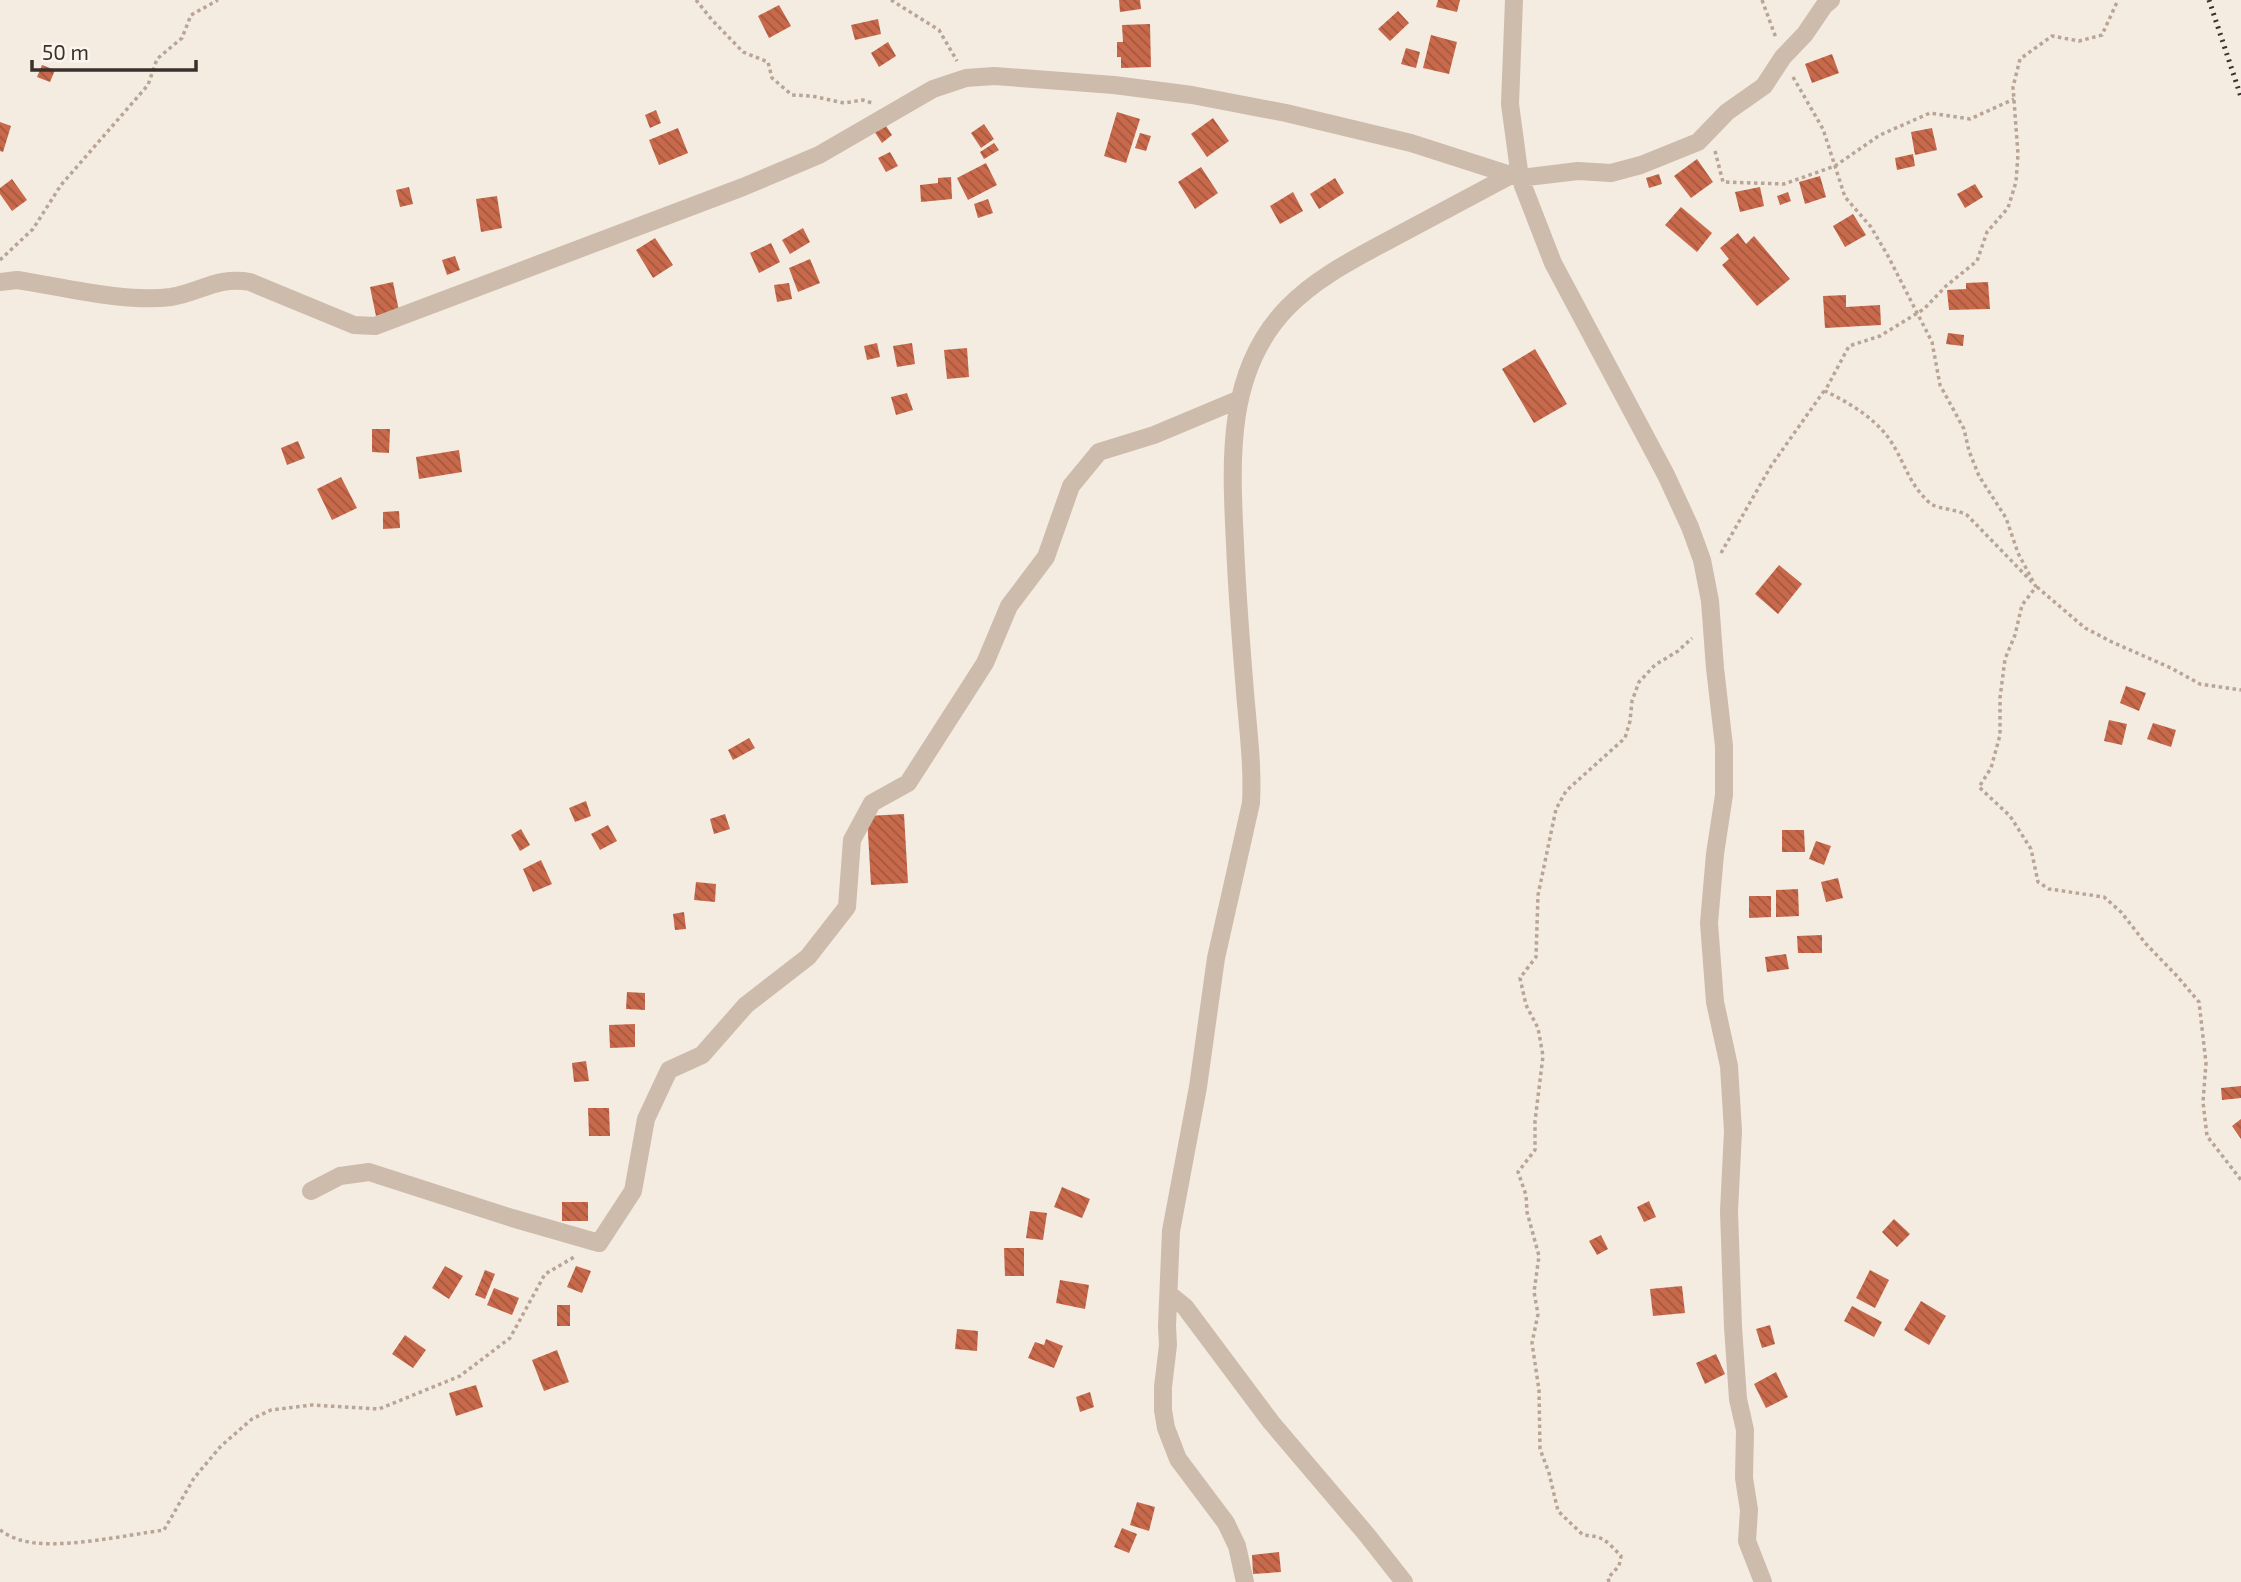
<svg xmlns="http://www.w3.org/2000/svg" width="2241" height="1582" font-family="'Exo 2',sans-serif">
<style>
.building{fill:url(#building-back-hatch)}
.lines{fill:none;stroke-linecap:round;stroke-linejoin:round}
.path{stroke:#b9a596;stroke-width:3.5;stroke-dasharray:3.5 3.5;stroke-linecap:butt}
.minor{stroke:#cdbbac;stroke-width:18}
.rail{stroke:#3b302b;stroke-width:5;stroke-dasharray:2 5;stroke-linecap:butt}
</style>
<defs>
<pattern id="building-back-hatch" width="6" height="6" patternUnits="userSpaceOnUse" patternTransform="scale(1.75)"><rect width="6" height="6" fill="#c8694b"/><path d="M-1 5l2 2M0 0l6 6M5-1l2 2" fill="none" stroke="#a4573f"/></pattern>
</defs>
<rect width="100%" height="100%" fill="#f4ebe1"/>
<path class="building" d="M1119 0H1140L1141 9 1120 12Z
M1438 0H1460L1457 12 1436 7Z
M779 5 791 26 769 38 758 16Z
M1398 11 1409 23 1390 41 1378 29Z
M878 19 881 34 855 40 851 25Z
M1150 24 1151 67 1121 68V57H1117V42H1123L1122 25Z
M1431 35 1457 42 1449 74 1423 68Z
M888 42 896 56 879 67 871 53Z
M1406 48 1420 52 1416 68 1401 64Z
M1832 54 1839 73 1812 83 1805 64Z
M42 65 55 70 50 82 37 77Z
M656 110 661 123 650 128 645 115Z
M1117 112 1140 119 1126 163 1104 156Z
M1213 118 1229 141 1207 157 1191 134Z
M0 122 11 126 3 152 0 151Z
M884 123 892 135 882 143 874 131Z
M984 124 994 139 981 148 971 133Z
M678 128 688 153 659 165 649 140Z
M1932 128 1937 150 1915 155 1911 132Z
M1140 133 1151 136 1146 151 1135 148Z
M994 143 999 150 984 159 980 152Z
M890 152 898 166 886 172 878 158Z
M1913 154 1915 166 1897 170 1895 158Z
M1697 159 1713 182 1691 198 1674 176Z
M986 163 997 185 968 200 957 178Z
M1201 167 1218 193 1195 209 1178 182Z
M1659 174 1662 184 1649 188 1646 178Z
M1820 176 1826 197 1805 204 1799 182Z
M951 177 952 199 921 202 920 185 938 183V178Z
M1335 178 1344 193 1319 209 1310 194Z
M12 179 27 200 12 211 0 194V188Z
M1975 184 1983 197 1965 208 1957 194Z
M409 187 413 204 400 207 396 190Z
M1760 187 1764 206 1740 212 1735 192Z
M1293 192 1303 211 1280 224 1270 206Z
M1788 192 1791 201 1780 205 1777 196Z
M497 196 502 228 481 232 476 199Z
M988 199 993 213 978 218 974 204Z
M1681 207 1712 233 1697 252 1665 225Z
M1853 214 1866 235 1845 247 1833 226Z
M803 228 810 242 790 254 782 240Z
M1738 233 1746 244 1754 236 1790 279 1757 306 1722 265 1729 259 1720 248Z
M655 238 673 265 653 278 636 250Z
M771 243 780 262 759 273 750 253Z
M455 256 460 270 447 275 442 260Z
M810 259 820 283 798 292 789 268Z
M393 282 399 311 376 316 370 287Z
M1988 282 1990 309 1949 310 1947 290 1966 289V283Z
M789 283 792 299 777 302 774 285Z
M1846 295V307L1880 305 1881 325 1825 328 1823 296Z
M1948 333 1964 335 1963 346 1946 344Z
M877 343 880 357 867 360 864 346Z
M912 343 915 364 897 367 893 346Z
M967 348 969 377 947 379 944 350Z
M1535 349 1567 404 1534 423 1502 369Z
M907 393 913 410 896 415 891 397Z
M372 429H390L389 453 372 452Z
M298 441 305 458 287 465 281 448Z
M459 450 462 472 419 479 416 457Z
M341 477 357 508 332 520 317 489Z
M399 511 400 528 383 529V512Z
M1779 565 1802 584 1778 614 1755 594Z
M2126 686 2146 693 2139 711 2120 703Z
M2109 720 2127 724 2122 745 2104 741Z
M2153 723 2176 730 2171 747 2147 739Z
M749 738 755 748 733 760 728 750Z
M586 801 591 816 575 822 569 808Z
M725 814 730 829 714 834 710 819Z
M904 814 908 883 871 885 867 816Z
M608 825 617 841 600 850 591 834Z
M521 829 530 845 520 851 511 835Z
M1782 830H1804L1805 852H1782Z
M1816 841 1831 846 1824 865 1809 859Z
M541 860 552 884 533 892 523 869Z
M1838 878 1843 898 1826 902 1821 882Z
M696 882 716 884 715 902 694 900Z
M1798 889 1799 916 1776 917V890Z
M1749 896H1771V917L1749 918Z
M684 912 686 929 675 930 673 914Z
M1822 935V953H1798L1797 936Z
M1786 954 1789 969 1767 972 1765 957Z
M627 992 645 993V1010L626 1009Z
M635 1024V1047L610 1048 609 1025Z
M586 1061 589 1081 574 1082 572 1063Z
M2241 1086V1098L2222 1100 2221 1088Z
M588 1108H609L610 1136H589Z
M2241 1119V1139L2232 1126Z
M1062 1187 1090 1199 1082 1218 1054 1207Z
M1649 1201 1656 1217 1644 1222 1637 1207Z
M562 1202H588V1221H562Z
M1030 1211 1047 1213 1043 1240 1026 1238Z
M1894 1219 1910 1234 1897 1247 1882 1232Z
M1601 1235 1608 1249 1597 1255 1589 1241Z
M1004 1248H1024V1276H1005Z
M445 1266 463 1276 449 1299 432 1288Z
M576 1266 591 1271 582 1293 567 1287Z
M485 1270 495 1274 485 1299 475 1295Z
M1870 1270 1889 1280 1875 1308 1856 1298Z
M1060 1280 1089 1285 1085 1309 1056 1303Z
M1682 1286 1685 1313 1653 1316 1650 1289Z
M494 1288 519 1298 512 1315 487 1305Z
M1921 1301 1946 1316 1929 1345 1904 1330Z
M557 1305H570V1326H557Z
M1852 1306 1882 1322 1874 1337 1844 1321Z
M1770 1325 1775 1344 1762 1348 1756 1329Z
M957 1329 978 1331 977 1351 955 1349Z
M405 1335 426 1350 413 1368 392 1354Z
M1046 1339 1063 1346 1054 1368 1028 1358 1035 1342 1044 1345Z
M557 1350 569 1382 544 1391 532 1360Z
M1716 1354 1725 1374 1705 1384 1696 1363Z
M1776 1372 1788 1397 1766 1408 1754 1384Z
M476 1385 483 1407 456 1416 449 1393Z
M1090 1392 1094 1407 1080 1412 1076 1397Z
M1137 1502 1155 1507 1149 1531 1130 1525Z
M1122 1528 1137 1534 1129 1553 1114 1547Z
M1279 1552 1281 1572 1253 1574 1252 1555Z"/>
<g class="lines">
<path class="path" d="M696 0 712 20 743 52 768 62 772 78 792 95 812 96 844 103 863 100 872 103
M891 0 939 30 957 61
M1762 0 1776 38
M1793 77 1823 129 1845 197 1871 227 1888 256 1932 342 1940 385 1964 429 1969 451 1979 476 2006 518 2018 553 2036 587 2022 605 2015 635 2005 659 2000 698V735L1991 768 1979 787 2010 816 2031 849 2038 882 2049 889 2104 897 2121 912 2146 944 2177 976 2199 1002 2206 1063 2203 1102 2207 1136 2241 1180
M1715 151 1723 182 1784 184 1835 166 1880 135 1930 113 1970 119 2014 99
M0 260 33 229 61 185 148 85 157 59 182 38 191 15 218 0
M1721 553 1771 466 1824 391
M2032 582 1967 515C1956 509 1939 509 1931 504 1908 484 1906 464 1890 440 1875 418 1848 402 1825 391L1849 346 1880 336 1924 309 1946 286 1977 261 1987 232 2008 208 2016 182 2018 154 2013 87 2020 59 2052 36 2079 41 2102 35 2118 0
M2037 587 2085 628 2112 642 2171 668 2200 684 2241 690
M0 1530C6 1534 13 1538 20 1540 55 1551 126 1535 164 1530L194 1478 221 1446 252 1419 271 1410 312 1405 379 1409 460 1376 510 1338 545 1274 576 1256
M1609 1582 1608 1578 1619 1566 1621 1556C1607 1541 1603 1536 1583 1535L1558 1511 1549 1473 1540 1449 1539 1390 1532 1343 1538 1314 1534 1292 1539 1256 1527 1212 1526 1195 1518 1172 1535 1150V1121L1543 1056 1538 1028 1526 1005 1520 978 1536 957 1538 895 1556 809 1566 791 1625 738 1630 721 1632 701 1639 682 1655 665 1678 651 1692 638"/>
<path class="minor" d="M1514 0 1510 104 1520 178 1553 263 1666 475 1690 527 1702 560 1710 601 1715 668 1724 746V795L1715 854 1709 923 1715 1002 1729 1066 1733 1131 1729 1211 1733 1327 1738 1399 1745 1430 1744 1478 1749 1510 1747 1541 1763 1582
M0 282 17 280C63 287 125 303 171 297 201 292 218 276 250 282L354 325 375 326 743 187 819 155 933 89 966 78 994 76 1114 85 1192 95 1286 113 1411 143 1520 178 1578 171 1611 173 1641 165 1698 142 1727 112 1764 86 1783 57 1805 34 1824 6 1831 0
M311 1191 340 1176 369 1172 512 1218 599 1243 633 1191 646 1119 669 1070 702 1055 746 1005 808 957 847 907 852 840 872 803 908 783 985 663 1009 606 1046 557 1071 486 1099 452 1154 435 1240 399
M1169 1294 1185 1307 1271 1422 1367 1535 1404 1582
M1245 1582 1237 1546 1226 1523 1178 1459 1166 1428 1163 1410V1387L1168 1345 1167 1326 1171 1231 1198 1087 1216 958 1251 803C1253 766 1248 729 1245 692 1241 643 1237 593 1235 544 1231 462 1225 372 1287 308 1317 277 1356 258 1393 238 1432 217 1471 196 1511 175"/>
<path class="rail" d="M2209 0 2241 97"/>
</g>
<path d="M32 60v10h164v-10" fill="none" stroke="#3b302b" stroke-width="3.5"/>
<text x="42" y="60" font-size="21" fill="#3b302b" stroke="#fbf5ee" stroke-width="5" paint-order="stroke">50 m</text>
</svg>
